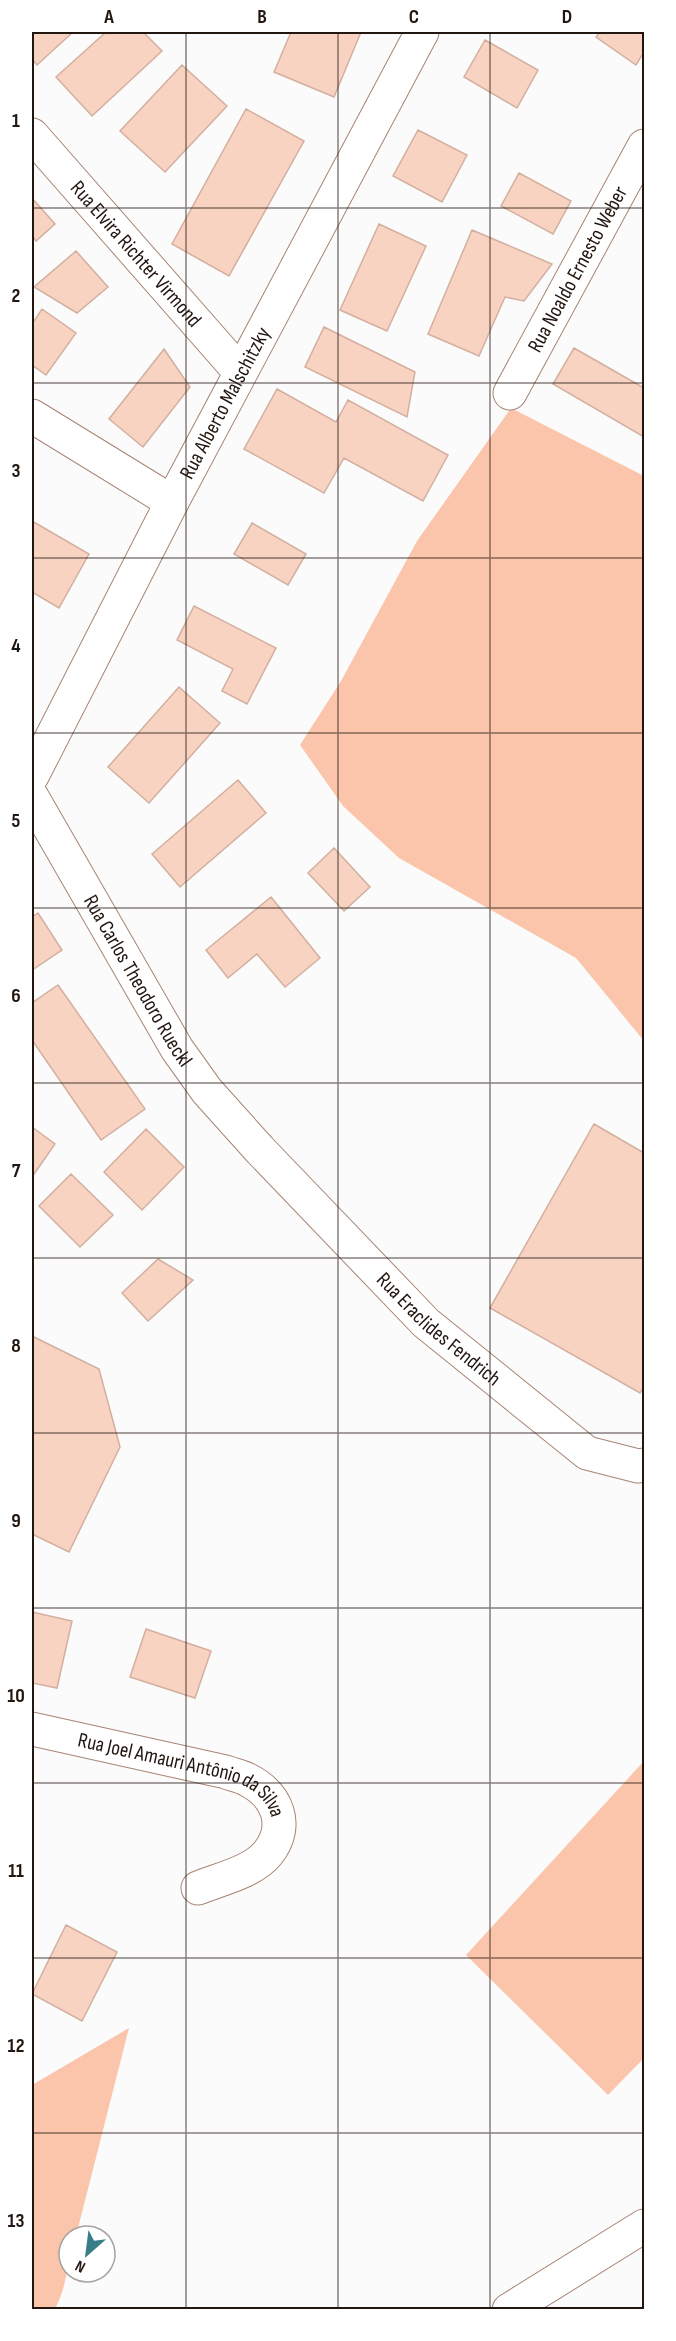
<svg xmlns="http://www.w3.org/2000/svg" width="676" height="2341" font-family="'Sofia Sans Condensed',sans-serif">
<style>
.green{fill:#fbc5ab}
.building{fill:#f8d3c2;stroke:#d3af9f;stroke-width:1.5}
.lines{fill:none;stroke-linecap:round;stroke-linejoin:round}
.minor-casing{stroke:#a68575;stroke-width:35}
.minor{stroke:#fff;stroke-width:33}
.grid{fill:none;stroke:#221610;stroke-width:1.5;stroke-opacity:0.55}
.labels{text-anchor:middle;stroke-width:4.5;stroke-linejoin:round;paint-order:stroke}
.street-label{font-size:21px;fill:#221610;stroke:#fff}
.neatline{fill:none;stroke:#221610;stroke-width:2}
.grid-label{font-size:20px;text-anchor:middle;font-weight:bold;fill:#221610}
</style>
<rect width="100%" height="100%" fill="#fbfbfb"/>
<path class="green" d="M511 408 644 476V1041L576 958 399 858 343 806 300 745 341 681 417 541Z
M644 1761V2058L608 2095 466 1955Z
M129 2028 76 2236H69C69 2262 67 2286 55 2309H32V2085Z"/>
<path class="building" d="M32 32H73L37 65 32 59Z
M106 32H143L162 51 92 116 56 77Z
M291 32H361L334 97 274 72Z
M600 32H644V52L636 65 596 37Z
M485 40 538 70 517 108 464 77Z
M182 65 227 106 165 172 120 131Z
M246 109 304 141 229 276 172 244Z
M418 130 467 155 442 202 393 176Z
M519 173 571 201 553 234 501 206Z
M32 198 55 224 36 241 32 235Z
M379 224 426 246 387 331 340 310Z
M472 230 552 264 524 301 505 297 479 356 428 334Z
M76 251 108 287 77 313 34 287Z
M42 309 76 333 46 375 32 365V324Z
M324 327 415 372 407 417 305 367Z
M574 348 644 388V437L553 384Z
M164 349 190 387 143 447 109 419Z
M277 389 336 422 348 400 448 455 423 501 344 458 324 493 244 449Z
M32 521 89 554 59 608 32 592Z
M252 523 306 554 288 585 234 554Z
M194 606 276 648 247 704 222 691 233 669 177 640Z
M179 687 220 723 149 803 108 767Z
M238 780 266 813 180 887 152 854Z
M334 848 370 887 344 911 308 873Z
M271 897 320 958 285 987 257 954 228 978 206 950Z
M38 913 62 950 32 970V917Z
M58 985 145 1109 101 1140 32 1040V1003Z
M594 1124 644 1153V1386L640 1393 490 1308Z
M32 1127 55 1144 32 1177Z
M146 1129 184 1167 142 1210 104 1172Z
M71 1174 113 1215 80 1247 39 1206Z
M158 1259 193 1280 148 1321 122 1293Z
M32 1336 99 1369 120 1447 69 1552 32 1534Z
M32 1612 72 1621 57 1688 32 1683Z
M146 1629 211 1651 195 1698 130 1677Z
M66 1925 117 1952 82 2021 32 1994Z"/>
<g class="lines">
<g class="minor-casing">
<g id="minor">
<path id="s1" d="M32 135 240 372"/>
<path id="s2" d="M510 393 644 146"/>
<path d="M32 416 172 502"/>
<path id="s3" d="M32 776 172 502 422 32"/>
<path id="s4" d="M32 797 177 1049 207 1091 260 1150 426 1323 587 1453 638 1466 644 1465"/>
<path id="s5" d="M32 1729 226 1772C233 1775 241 1776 248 1780 277 1795 290 1825 268 1853 253 1872 220 1879 198 1888"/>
<path d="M509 2310 644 2226"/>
</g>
</g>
<use href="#minor" class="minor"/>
</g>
<path class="grid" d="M186 32V2310M338 32V2310M490 32V2310M32 208H644M32 383H644M32 558H644M32 733H644M32 908H644M32 1083H644M32 1258H644M32 1433H644M32 1608H644M32 1783H644M32 1958H644M32 2133H644"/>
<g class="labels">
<g class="street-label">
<text dy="7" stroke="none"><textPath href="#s1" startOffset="158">Rua Elvira Richter Virmond</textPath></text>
<text dy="7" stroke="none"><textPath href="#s2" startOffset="141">Rua Noaldo Ernesto Weber</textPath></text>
<text dy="7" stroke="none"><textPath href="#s3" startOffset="420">Rua Alberto Malschitzky</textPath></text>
<text dy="7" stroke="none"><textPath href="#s4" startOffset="212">Rua Carlos Theodoro Rueckl</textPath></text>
<text dy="7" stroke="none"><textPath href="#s4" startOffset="675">Rua Eraclides Fendrich</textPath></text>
<text dy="7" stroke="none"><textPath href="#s5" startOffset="159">Rua Joel Amauri Antônio da Silva</textPath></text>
</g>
</g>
<rect width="676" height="2341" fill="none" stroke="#ffffff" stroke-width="66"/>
<g transform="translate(87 2254) rotate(208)"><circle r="28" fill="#ffffff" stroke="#a7a29f" stroke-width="1.5"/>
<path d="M0-4.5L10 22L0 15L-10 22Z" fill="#377e88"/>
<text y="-9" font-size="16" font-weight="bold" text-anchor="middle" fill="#221610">N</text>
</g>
<rect x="33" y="33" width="610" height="2275" class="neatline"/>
<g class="grid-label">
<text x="109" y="23">A</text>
<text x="262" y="23">B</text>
<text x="414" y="23">C</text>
<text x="567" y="23">D</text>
<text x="16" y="127">1</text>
<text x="16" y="302">2</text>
<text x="16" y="477">3</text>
<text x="16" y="652">4</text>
<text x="16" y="827">5</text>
<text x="16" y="1002">6</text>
<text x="16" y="1177">7</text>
<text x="16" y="1352">8</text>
<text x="16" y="1527">9</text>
<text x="16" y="1702">10</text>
<text x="16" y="1877">11</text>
<text x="16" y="2052">12</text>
<text x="16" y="2227">13</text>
</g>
</svg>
